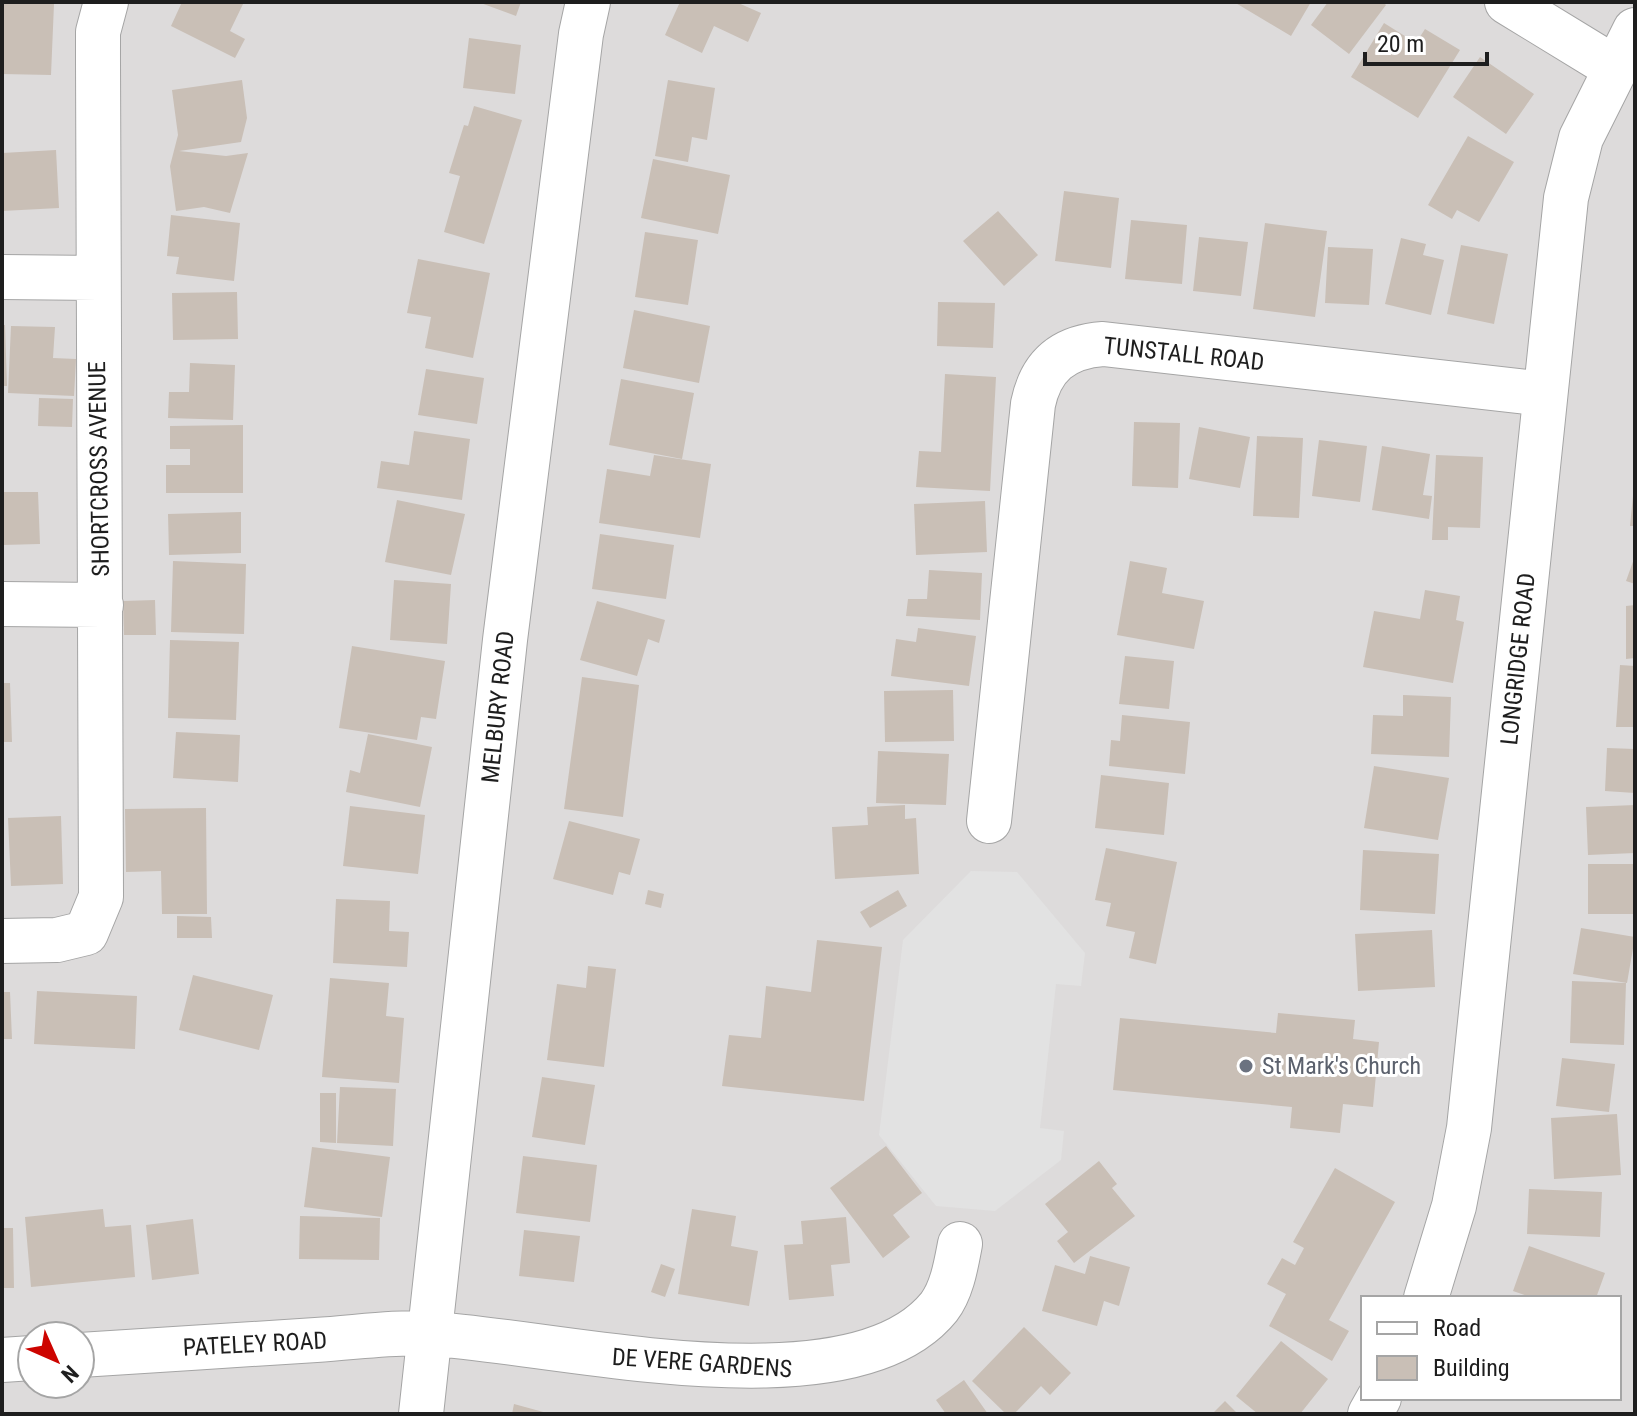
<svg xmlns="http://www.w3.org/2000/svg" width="1637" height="1416" font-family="'Roboto Condensed',sans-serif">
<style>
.residential{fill:#dddbdb;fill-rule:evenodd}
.parking{fill:#e2e2e2}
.building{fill:#c9bfb6}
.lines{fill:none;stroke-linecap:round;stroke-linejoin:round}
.minor-casing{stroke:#a5a5a5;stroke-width:46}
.minor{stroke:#fff;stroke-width:44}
.worship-dot{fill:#6b7280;stroke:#fff;stroke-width:3}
.labels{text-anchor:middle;stroke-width:6;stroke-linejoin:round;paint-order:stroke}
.street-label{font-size:24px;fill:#1e1e1e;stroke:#fff}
.worship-label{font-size:24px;fill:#5b616d;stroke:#fff;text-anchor:start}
</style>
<rect width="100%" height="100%" fill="#f0ece4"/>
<path class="residential" d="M2 2H1635V1414H2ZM1363 1298H1619V1398H1363ZM32 1336H80V1384H32Z"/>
<path class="parking" d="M971 871 1017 872 1085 953 1081 986 1056 984 1040 1128 1064 1131 1061 1160 995 1211 936 1206 879 1135 903 940Z"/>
<path class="building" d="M182 2H244L230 31 245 39 235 58 171 26Z
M478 2H521L516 16Z
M680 2H736L761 13 748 42 714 26 702 53 665 35Z
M1234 2H1311L1291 36Z
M1328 2H1383L1386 5 1349 54 1311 25Z
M2 3 54 4 51 75 2 74Z
M1384 23 1416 43 1425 29 1460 50 1418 118 1351 77Z
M469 38 521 45 515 94 463 88Z
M1480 57 1534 94 1506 134 1453 97Z
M242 80 247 118 241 142 179 151 226 156 248 153 230 213 204 207 176 211 170 166 178 135 172 90Z
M668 80 715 88 707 140 692 137 688 162 655 156Z
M474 106 522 120 484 244 444 232 460 176 449 173 464 125 468 126Z
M1468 136 1514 162 1479 222 1457 210 1452 219 1428 205Z
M56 150 59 208 2 211V153Z
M653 159 730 175 718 234 641 218Z
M1064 191 1119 198 1111 268 1055 261Z
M998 211 1038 255 1004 286 963 241Z
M171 215 240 223 234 281 176 274 179 257 167 256Z
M1131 220 1187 225 1182 284 1125 279Z
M1265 223 1327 231 1315 317 1253 309Z
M645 232 698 240 688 305 635 297Z
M1199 237 1248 242 1241 296 1193 291Z
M1401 238 1426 244 1423 255 1444 260 1431 315 1385 304Z
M1461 245 1508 254 1494 324 1447 314Z
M1328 247 1373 249 1369 305 1325 303Z
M418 259 490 273 473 358 425 348 431 317 407 313Z
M237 292 238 339 173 340 172 293Z
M938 302 995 303 993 348 937 346Z
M634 310 710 326 699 383 623 368Z
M2 325H5L7 386H2Z
M11 326 55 327 53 358 76 359 74 396 8 393Z
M190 363 235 365 233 420 168 418 169 392H189Z
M426 369 484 378 477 424 418 415Z
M945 374 996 377 990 491 916 487 919 451 941 452Z
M621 379 694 393 682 459 609 445Z
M39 398 73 399 72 427 38 426Z
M1134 422 1180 423 1178 488 1132 486Z
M243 425V493H166V465H190V449H170V426Z
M1199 427 1250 437 1240 488 1189 479Z
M414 431 470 439 462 500 377 488 381 461 409 465Z
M1257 436 1303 438 1299 518 1253 516Z
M1319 440 1367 446 1360 502 1312 496Z
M1382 446 1430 454 1423 495 1432 496 1429 519 1372 510Z
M654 455 711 464 700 538 599 523 607 469 650 476Z
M1436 455 1483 457 1480 528 1448 527V540H1432Z
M2 492H38L40 544 2 545Z
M1633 496 1635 497V526H1630Z
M397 500 465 514 451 575 385 562Z
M985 501 987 552 916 555 914 504Z
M241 512V553L169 555 168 514Z
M600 534 674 545 666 599 592 589Z
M1635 556V584L1626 581Z
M173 561 246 564 244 634 171 632Z
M1130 561 1167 568 1162 593 1204 601 1194 649 1117 635Z
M929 570 982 573 980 620 906 616 908 599H927Z
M394 580 451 584 447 644 390 640Z
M1425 590 1460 596 1456 620 1464 622 1453 683 1363 667 1374 611 1420 619Z
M155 600 156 635H124L123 601Z
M597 601 665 620 659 643 648 639 637 676 580 660Z
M1635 605V658L1626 659V606Z
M918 628 976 636 969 686 891 676 896 639 916 642Z
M170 640 239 642 236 720 168 718Z
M352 646 445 661 436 719 421 717 417 740 339 728Z
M1125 656 1174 661 1169 709 1119 704Z
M1620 665 1635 666V727H1616Z
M582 677 639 685 623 817 564 809Z
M2 683H10L12 742H2Z
M953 690 954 741 885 742 884 691Z
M1403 695 1451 697 1449 757 1371 754 1373 715 1403 716Z
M1122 715 1190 722 1185 774 1109 766 1111 740 1120 741Z
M176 732 240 735 238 782 173 778Z
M368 734 432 747 420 807 346 792 350 770 360 773Z
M1607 748 1635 749V793L1605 791Z
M878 751 949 754 946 805 876 803Z
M1374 766 1449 778 1438 840 1364 828Z
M1101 775 1169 783 1164 835 1095 828Z
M905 805V819L916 818 919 874 835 879 832 827 868 825 867 807Z
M1635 805V853L1588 855 1586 807Z
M350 806 425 815 418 874 343 866Z
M206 808 207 914H162L161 871 126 872 125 809Z
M61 816 63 884 11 886 8 818Z
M569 821 640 839 630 875 619 872 613 895 553 879Z
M1106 848 1177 862 1156 964 1129 958 1135 932 1106 926 1111 903 1095 900Z
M1363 850 1439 854 1435 914 1360 910Z
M1588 864H1635V914H1588Z
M648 890 664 894 661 908 645 904Z
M898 890 907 906 870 928 860 912Z
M336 899 390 901 389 931 409 932 407 967 333 963Z
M177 916 211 917 212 938H177Z
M1581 928 1635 937 1627 983 1573 974Z
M1432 930 1435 987 1358 991 1355 934Z
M817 940 882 947 864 1101 722 1086 729 1035 761 1038 766 986 811 992Z
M588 966 616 969 604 1067 547 1060 557 984 586 988Z
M193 975 273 995 259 1050 179 1030Z
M330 978 389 983 386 1016 404 1018 399 1083 322 1077Z
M1572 981 1626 983 1624 1045 1570 1043Z
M37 991 137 996 135 1049 34 1044Z
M2 992H10L12 1039H2Z
M1278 1013 1355 1020 1353 1039 1379 1042 1373 1107 1343 1104 1340 1133 1290 1128 1292 1107 1113 1090 1120 1018 1276 1033Z
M1562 1058 1615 1064 1609 1112 1556 1106Z
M542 1077 595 1085 585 1145 532 1137Z
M340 1087 396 1089 393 1146 337 1143Z
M320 1093H336V1143L320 1142Z
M1617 1114 1621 1175 1554 1179 1551 1118Z
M886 1146 922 1193 893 1215 910 1237 883 1258 830 1188Z
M312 1147 390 1157 382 1217 304 1207Z
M523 1156 597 1165 590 1222 516 1213Z
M1099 1161 1117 1184 1112 1188 1135 1216 1074 1263 1057 1241 1068 1232 1045 1204Z
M1335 1168 1395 1202 1329 1320 1349 1331 1332 1361 1269 1326 1286 1294 1267 1284 1282 1258 1295 1265 1304 1248 1293 1242Z
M1529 1189 1602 1192 1600 1237 1527 1234Z
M103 1209 105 1227 131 1225 135 1277 31 1287 25 1217Z
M692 1209 736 1216 731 1246 758 1251 749 1306 678 1294Z
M300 1216 380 1218 379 1260 299 1259Z
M846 1217 850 1263 831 1265 834 1296 789 1300 784 1245 803 1244 801 1221Z
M193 1219 199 1274 152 1280 146 1225Z
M2 1228H13L14 1288H2Z
M524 1230 580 1236 574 1282 519 1276Z
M1529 1246 1605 1273 1596 1298H1533L1513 1291Z
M1090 1256 1130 1267 1119 1306 1104 1301 1097 1326 1042 1311 1055 1265 1085 1274Z
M661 1264 675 1269 665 1297 651 1292Z
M1024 1327 1071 1373 1050 1395 1041 1386 1014 1414H1006L972 1381Z
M1281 1341 1328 1379 1300 1414H1258L1236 1396Z
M964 1380 988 1414H946L936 1400Z
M1225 1401 1238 1414H1212Z
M514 1404 547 1413V1414H512Z"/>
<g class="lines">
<g class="minor-casing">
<path id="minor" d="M1507 2 1615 68
M2 277 98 278
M2 604 101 605
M989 821 1033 404C1041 366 1063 347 1103 344L1544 394
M2 941 57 940 86 933 101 897 98 62V32L106 2
M1426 1298 1454 1206 1469 1128 1566 198 1581 138 1635 30
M80 1355C159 1350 237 1345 316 1340 354 1338 394 1331 431 1334 557 1341 851 1416 939 1307 952 1290 956 1265 960 1244
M2 1360 32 1358
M421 1414 505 640 581 34 588 2
M1370 1414 1379 1398"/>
</g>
<use href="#minor" class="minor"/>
</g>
<circle class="worship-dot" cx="1246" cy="1066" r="8"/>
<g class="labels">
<g class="street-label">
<text transform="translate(1184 354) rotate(6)" y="8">TUNSTALL ROAD</text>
<text transform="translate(99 469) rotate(-91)" y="8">SHORTCROSS AVENUE</text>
<text transform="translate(1518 659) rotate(-84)" y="8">LONGRIDGE ROAD</text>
<text transform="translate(498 707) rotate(-84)" y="8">MELBURY ROAD</text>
<text transform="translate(255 1344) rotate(-3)" y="8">PATELEY ROAD</text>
<text transform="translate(702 1363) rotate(4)" y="8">DE VERE GARDENS</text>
</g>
<g class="worship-label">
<text x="1262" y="1074">St Mark's Church</text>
</g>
</g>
<rect width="1637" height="1416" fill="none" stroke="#1e1e1e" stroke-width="8"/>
<rect x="1361" y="1296" width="260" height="104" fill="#ffffff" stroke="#a5a5a5" stroke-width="2"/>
<rect x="1377" y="1322" width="40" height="12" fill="#ffffff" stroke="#a5a5a5" stroke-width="2"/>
<text x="1433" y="1336" font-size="24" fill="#1e1e1e">Road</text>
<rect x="1377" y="1356" width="40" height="24" fill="#c9bfb6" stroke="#a5a5a5" stroke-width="2"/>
<text x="1433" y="1376" font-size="24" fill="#1e1e1e">Building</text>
<g transform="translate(56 1360) rotate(135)"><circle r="38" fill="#ffffff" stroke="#a5a5a5" stroke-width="2"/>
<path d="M0-6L14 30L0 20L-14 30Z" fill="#cd0400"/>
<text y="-12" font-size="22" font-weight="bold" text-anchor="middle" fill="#1e1e1e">N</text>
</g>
<path d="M1365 52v12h122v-12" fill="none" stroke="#1e1e1e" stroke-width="4"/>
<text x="1377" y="52" font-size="24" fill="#1e1e1e" stroke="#ffffff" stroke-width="6" paint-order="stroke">20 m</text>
</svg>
